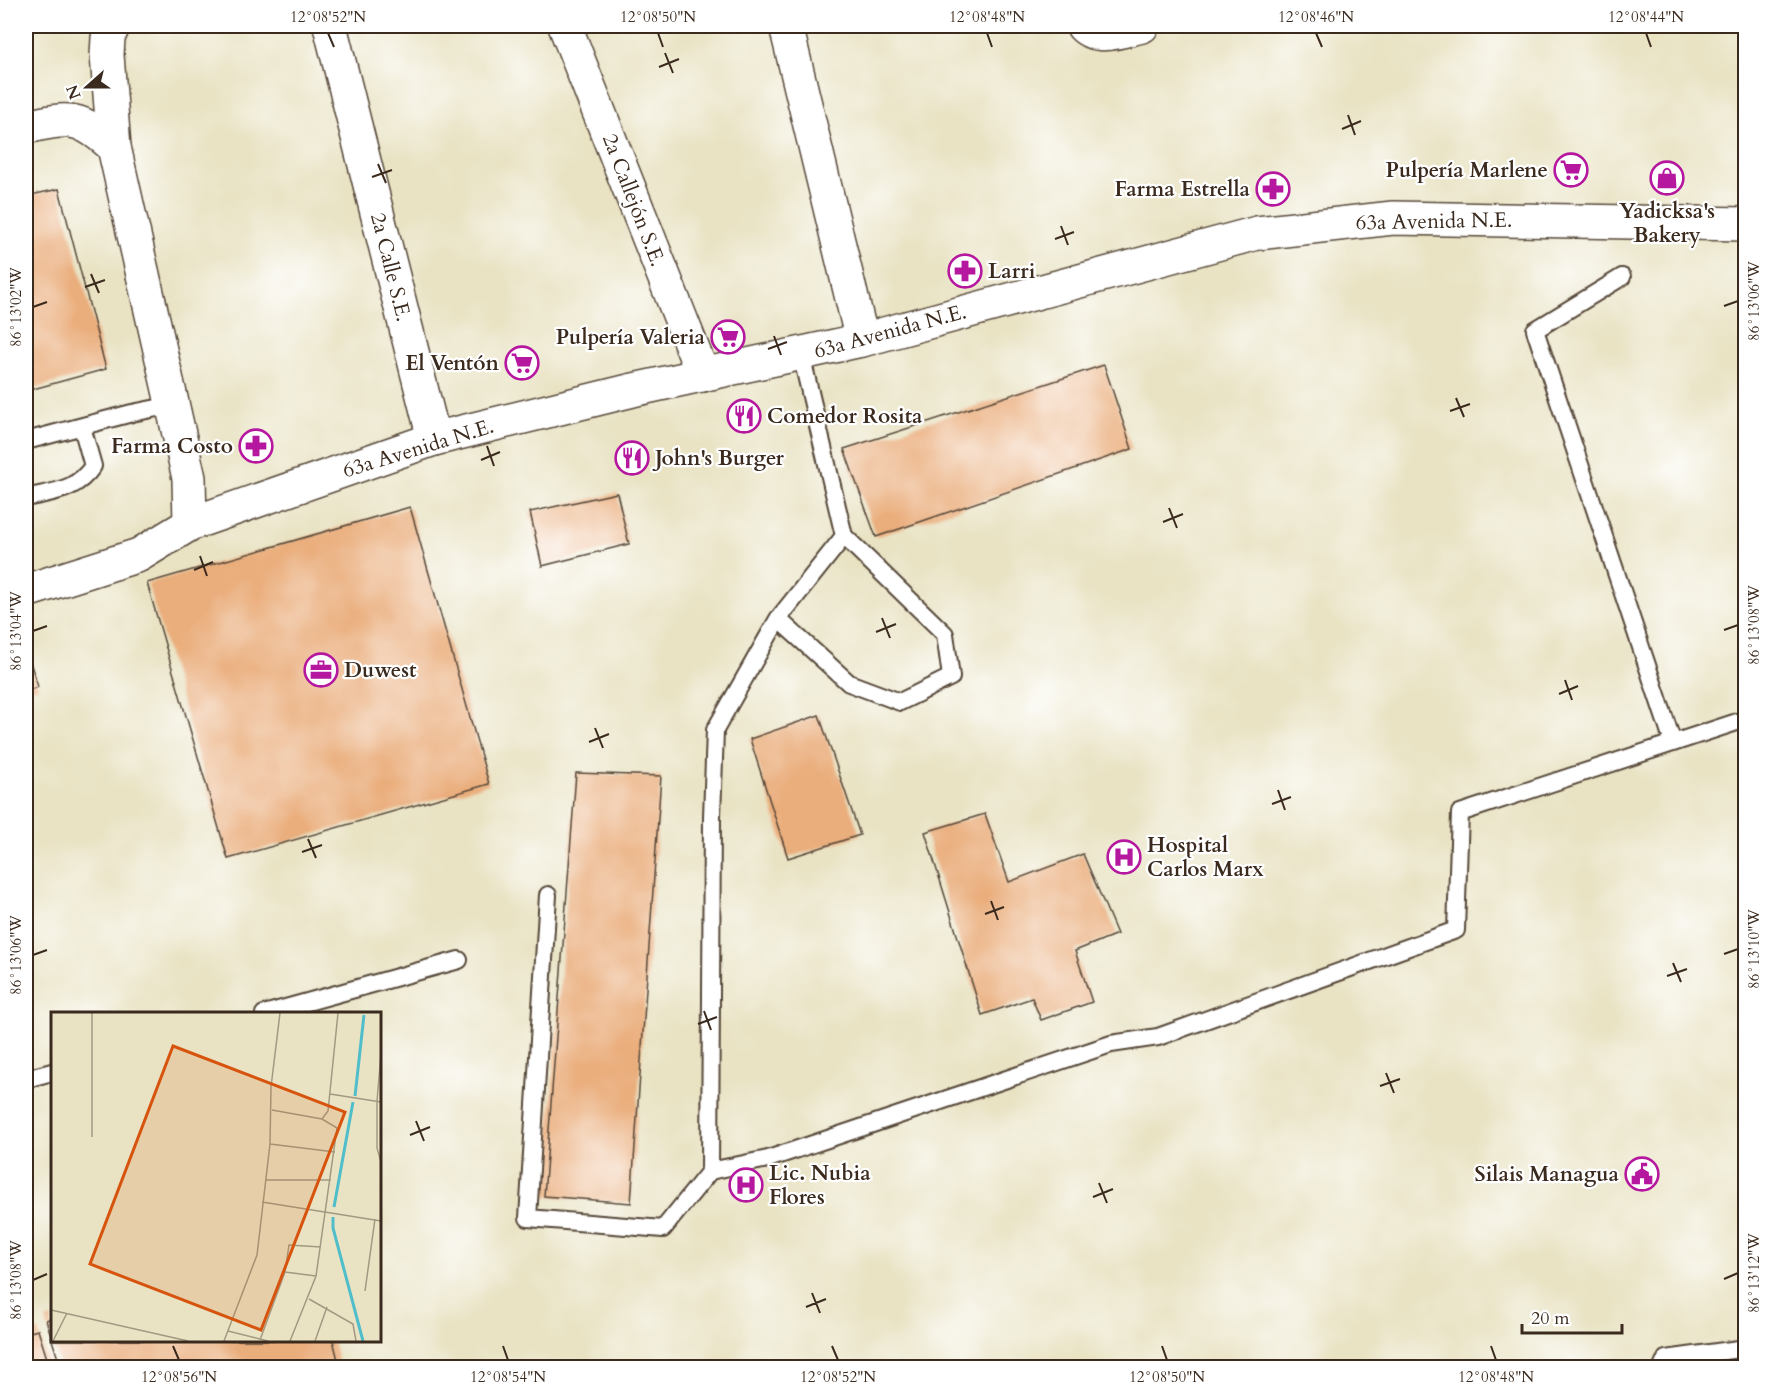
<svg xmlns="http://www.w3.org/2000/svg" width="1771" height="1393" font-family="Cardo,serif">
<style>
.building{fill:#eaad7b}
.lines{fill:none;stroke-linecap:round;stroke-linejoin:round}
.service-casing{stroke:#554637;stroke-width:20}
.minor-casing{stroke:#554637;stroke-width:36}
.tertiary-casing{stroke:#554637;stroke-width:36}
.service{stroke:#fff;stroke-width:16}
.minor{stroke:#fff;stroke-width:33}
.tertiary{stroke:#fff;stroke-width:33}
.ticks{fill:none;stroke:#3b2a1e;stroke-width:2}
.labels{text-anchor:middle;stroke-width:4.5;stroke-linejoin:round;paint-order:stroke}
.poi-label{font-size:21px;font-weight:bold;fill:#3b2a1e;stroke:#fff;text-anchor:end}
.street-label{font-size:21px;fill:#3b2a1e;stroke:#fff}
.inset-river{fill:none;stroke:#50bdca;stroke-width:3}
.inset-road{fill:none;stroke:#a39982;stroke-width:1.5}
.view{fill:#d7540e;fill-opacity:0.15;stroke:#d7540e;stroke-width:3}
.inset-edge{fill:none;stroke:#3b2a1e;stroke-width:3}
.neatline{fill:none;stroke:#3b2a1e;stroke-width:2}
.ticks-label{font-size:15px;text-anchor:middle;fill:#3b2a1e}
</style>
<rect width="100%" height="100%" fill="#fff"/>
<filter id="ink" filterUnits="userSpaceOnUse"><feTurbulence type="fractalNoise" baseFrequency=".0167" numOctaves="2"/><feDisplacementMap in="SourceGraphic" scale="12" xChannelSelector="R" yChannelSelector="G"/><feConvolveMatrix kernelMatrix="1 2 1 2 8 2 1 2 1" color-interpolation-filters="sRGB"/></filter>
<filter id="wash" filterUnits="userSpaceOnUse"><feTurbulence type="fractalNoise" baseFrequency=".008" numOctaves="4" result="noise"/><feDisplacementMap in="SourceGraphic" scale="24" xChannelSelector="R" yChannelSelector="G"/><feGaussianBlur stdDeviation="1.35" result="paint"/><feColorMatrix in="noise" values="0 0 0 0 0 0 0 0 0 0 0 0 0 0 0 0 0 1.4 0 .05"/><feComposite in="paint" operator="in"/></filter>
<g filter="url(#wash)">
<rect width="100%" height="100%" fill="#e9e3c4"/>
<g id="blocks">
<path class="building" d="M59 189 106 369 26 391V196Z
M1104 365 1132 449 876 537 844 449Z
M617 493 629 544 542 566 530 512Z
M410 507 489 784 228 859 147 583Z
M26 649 38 687 26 691Z
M819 715 860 835 788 858 750 739Z
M576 773 661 776 631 1203 544 1196Z
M985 814 1009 882 1083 854 1117 934 1075 951 1092 1002 1041 1020 1032 998 982 1015 925 832Z
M52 1318V1339L46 1320Z
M38 1330 50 1368H26V1333Z
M52 1340H333L340 1368H61Z"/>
</g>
</g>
<g filter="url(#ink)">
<use href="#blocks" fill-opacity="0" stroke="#554637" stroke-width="1.5"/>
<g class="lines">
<g class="service-casing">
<path id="service" d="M1622 277 1535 330 1673 743
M26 441 132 413 172 405
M26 498C54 491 75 492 93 466L82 427
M778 619 849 683 900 702 951 677 945 634 844 536
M548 895 528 1218 663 1229 710 1171 712 817 715 730 778 619 844 536 801 354
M264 1014 459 960
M26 1079 52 1072
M710 1171 768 1159 1111 1044 1158 1037 1456 930 1460 813 1746 719
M1662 1368 1666 1359 1746 1348"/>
</g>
<g class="minor-casing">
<path id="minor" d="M330 26 434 439
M565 26 703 375
M786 26 862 340
M1083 26C1098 41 1123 30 1142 26
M26 127C70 117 80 116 114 147"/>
</g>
<g class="tertiary-casing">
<path id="tertiary" d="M113 26 108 38 107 55 114 147 189 478 190 524
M26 591 139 555 190 524 434 439 633 390 862 340 1257 233 1393 218 1746 224"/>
</g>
<use href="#service" class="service"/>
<use href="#minor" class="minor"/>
<use href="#tertiary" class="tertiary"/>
</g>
</g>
<path class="ticks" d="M328 33 334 47M658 33 663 47M987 33 992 47M1316 33 1322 47M1646 33 1651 47M665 53 673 73M659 67 679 59M1348 115 1355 135M1342 129 1361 121M378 164 386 183M372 177 392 170M1061 226 1068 245M1055 239 1074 232M91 274 99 293M85 287 105 280M1724 306 1738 301M33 307 47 302M774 336 781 355M768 349 787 342M1456 398 1464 417M1450 411 1470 404M487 446 494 466M481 460 500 452M1169 508 1177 528M1163 522 1183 514M200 556 207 576M194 570 213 562M882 618 890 638M1724 630 1738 625M33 631 47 626M876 632 896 624M1565 680 1572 700M1559 694 1578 686M595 728 603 748M589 742 609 734M1278 790 1285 810M1272 804 1291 797M308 839 316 858M302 852 322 845M991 901 998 920M985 914 1004 907M1724 954 1738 949M33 955 47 950M1673 963 1681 982M1667 976 1687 969M704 1011 711 1030M698 1024 717 1017M1386 1073 1394 1093M1380 1086 1400 1079M416 1121 424 1141M410 1135 430 1127M1099 1183 1107 1203M1093 1197 1113 1189M1724 1279 1738 1273M33 1280 47 1274M812 1293 820 1313M806 1307 826 1299M173 1346 179 1360M503 1346 508 1360M832 1346 838 1360M1162 1346 1167 1360M1491 1346 1496 1360"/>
<defs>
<g id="supermarket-ring" transform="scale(1.725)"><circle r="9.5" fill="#fff" stroke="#b5179e" stroke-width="1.5"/><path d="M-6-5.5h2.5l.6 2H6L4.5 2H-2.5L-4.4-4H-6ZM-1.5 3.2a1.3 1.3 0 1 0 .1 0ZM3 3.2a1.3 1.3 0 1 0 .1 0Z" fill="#b5179e"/></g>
<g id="shop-ring" transform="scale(1.725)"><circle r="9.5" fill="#fff" stroke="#b5179e" stroke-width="1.5"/><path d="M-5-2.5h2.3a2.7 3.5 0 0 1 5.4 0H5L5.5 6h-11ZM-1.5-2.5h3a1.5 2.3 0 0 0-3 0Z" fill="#b5179e"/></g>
<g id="pharmacy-ring" transform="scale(1.725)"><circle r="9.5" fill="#fff" stroke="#b5179e" stroke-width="1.5"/><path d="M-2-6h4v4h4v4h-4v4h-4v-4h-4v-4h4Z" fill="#b5179e"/></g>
<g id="restaurant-ring" transform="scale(1.725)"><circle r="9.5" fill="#fff" stroke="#b5179e" stroke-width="1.5"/><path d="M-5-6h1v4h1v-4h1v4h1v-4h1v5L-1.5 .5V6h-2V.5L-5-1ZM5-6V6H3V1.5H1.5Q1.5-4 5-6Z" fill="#b5179e"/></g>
<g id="office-ring" transform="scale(1.725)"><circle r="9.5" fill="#fff" stroke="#b5179e" stroke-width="1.5"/><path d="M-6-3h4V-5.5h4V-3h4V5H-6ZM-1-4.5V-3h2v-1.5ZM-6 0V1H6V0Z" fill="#b5179e"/></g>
<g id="hospital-ring" transform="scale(1.725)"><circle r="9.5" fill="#fff" stroke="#b5179e" stroke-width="1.5"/><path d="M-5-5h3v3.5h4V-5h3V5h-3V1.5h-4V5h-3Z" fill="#b5179e"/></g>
<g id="civic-ring" transform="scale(1.725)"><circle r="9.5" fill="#fff" stroke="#b5179e" stroke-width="1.5"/><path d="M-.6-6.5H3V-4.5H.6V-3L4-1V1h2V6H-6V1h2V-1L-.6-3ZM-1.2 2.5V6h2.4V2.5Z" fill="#b5179e"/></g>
</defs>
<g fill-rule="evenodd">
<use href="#supermarket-ring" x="1571" y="170"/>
<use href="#shop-ring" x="1667" y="178"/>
<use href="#pharmacy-ring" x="1273" y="189"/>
<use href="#pharmacy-ring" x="965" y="271"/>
<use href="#supermarket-ring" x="728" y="337"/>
<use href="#supermarket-ring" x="522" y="363"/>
<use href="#restaurant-ring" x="744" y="416"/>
<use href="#pharmacy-ring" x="256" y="446"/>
<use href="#restaurant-ring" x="632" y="458"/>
<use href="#office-ring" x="321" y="670"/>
<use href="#hospital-ring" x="1124" y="857"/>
<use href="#civic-ring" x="1642" y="1174"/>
<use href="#hospital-ring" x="746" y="1185"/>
</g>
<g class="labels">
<g class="poi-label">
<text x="1548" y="177">Pulpería Marlene</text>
<text x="1250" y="196">Farma Estrella</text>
<text x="1667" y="218" text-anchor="middle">Yadicksa's<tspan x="1667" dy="24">Bakery</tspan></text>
<text x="988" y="278" text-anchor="start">Larri</text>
<text x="705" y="344">Pulpería Valeria</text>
<text x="499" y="370">El Ventón</text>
<text x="767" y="423" text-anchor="start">Comedor Rosita</text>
<text x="233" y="453">Farma Costo</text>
<text x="655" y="465" text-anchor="start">John's Burger</text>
<text x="344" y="677" text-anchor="start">Duwest</text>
<text x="1147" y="852" text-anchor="start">Hospital<tspan x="1147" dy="24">Carlos Marx</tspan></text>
<text x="769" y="1180" text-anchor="start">Lic. Nubia<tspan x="769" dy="24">Flores</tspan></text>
<text x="1619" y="1181">Silais Managua</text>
</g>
<g class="street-label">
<text transform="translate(634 200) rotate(69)" y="7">2a Callejón S.E.</text>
<text transform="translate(1434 221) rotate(-1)" y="7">63a Avenida N.E.</text>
<text transform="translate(391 267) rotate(76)" y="7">2a Calle S.E.</text>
<text transform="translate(890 331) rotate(-15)" y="7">63a Avenida N.E.</text>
<text transform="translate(418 448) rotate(-17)" y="7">63a Avenida N.E.</text>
</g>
</g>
<g transform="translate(51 1012)">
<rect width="330" height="330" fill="#e9e3c4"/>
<path class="inset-river" d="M304 84 313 3M283 195 302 90M282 205V216L312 329"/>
<path class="inset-road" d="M330 42 326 89V136L330 150M279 82 330 90M221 98 271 107 286 116 265 264 239 329M271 107 277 99 287 1M41 125V1M219 132 284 140M215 168H280M211 190 330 209M234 260 265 264M314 279 324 207M258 287 302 312 305 329M0 298 137 329M177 319 217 329M209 328 234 260 238 233 270 235M2 329 16 301M173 329 206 243 219 132 220 75 229 1M264 329 276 295"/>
<path class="view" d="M122 34 294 100 210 318 39 252Z"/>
<rect width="330" height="330" class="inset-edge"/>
</g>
<rect width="1771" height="1393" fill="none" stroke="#fff" stroke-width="66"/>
<g transform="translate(87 87) rotate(249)" stroke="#ffffff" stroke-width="4.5" paint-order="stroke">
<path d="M0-4.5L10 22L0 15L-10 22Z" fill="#3b2a1e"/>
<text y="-9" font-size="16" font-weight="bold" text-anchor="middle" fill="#3b2a1e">N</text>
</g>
<path d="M1522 1324v9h100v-9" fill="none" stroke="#3b2a1e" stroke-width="3"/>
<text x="1531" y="1324" font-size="18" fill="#3b2a1e" stroke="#ffffff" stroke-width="4.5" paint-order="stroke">20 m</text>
<rect x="33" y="33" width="1705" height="1327" class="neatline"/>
<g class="ticks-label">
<text x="328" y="22">12°08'52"N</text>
<text x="658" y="22">12°08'50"N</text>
<text x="987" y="22">12°08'48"N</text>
<text x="1316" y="22">12°08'46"N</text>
<text x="1646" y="22">12°08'44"N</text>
<text transform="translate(1754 301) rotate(-90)" y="5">86°13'06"W</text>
<text transform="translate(16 307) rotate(-90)" y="5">86°13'02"W</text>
<text transform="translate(1754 625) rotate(-90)" y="5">86°13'08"W</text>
<text transform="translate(16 631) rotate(-90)" y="5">86°13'04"W</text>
<text transform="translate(1754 949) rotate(-90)" y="5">86°13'10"W</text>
<text transform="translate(16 955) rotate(-90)" y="5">86°13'06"W</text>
<text transform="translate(1754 1273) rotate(-90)" y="5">86°13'12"W</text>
<text transform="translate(16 1280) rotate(-90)" y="5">86°13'08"W</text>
<text x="179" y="1382">12°08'56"N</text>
<text x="508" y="1382">12°08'54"N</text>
<text x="838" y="1382">12°08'52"N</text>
<text x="1167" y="1382">12°08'50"N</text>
<text x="1496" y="1382">12°08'48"N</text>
</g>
</svg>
